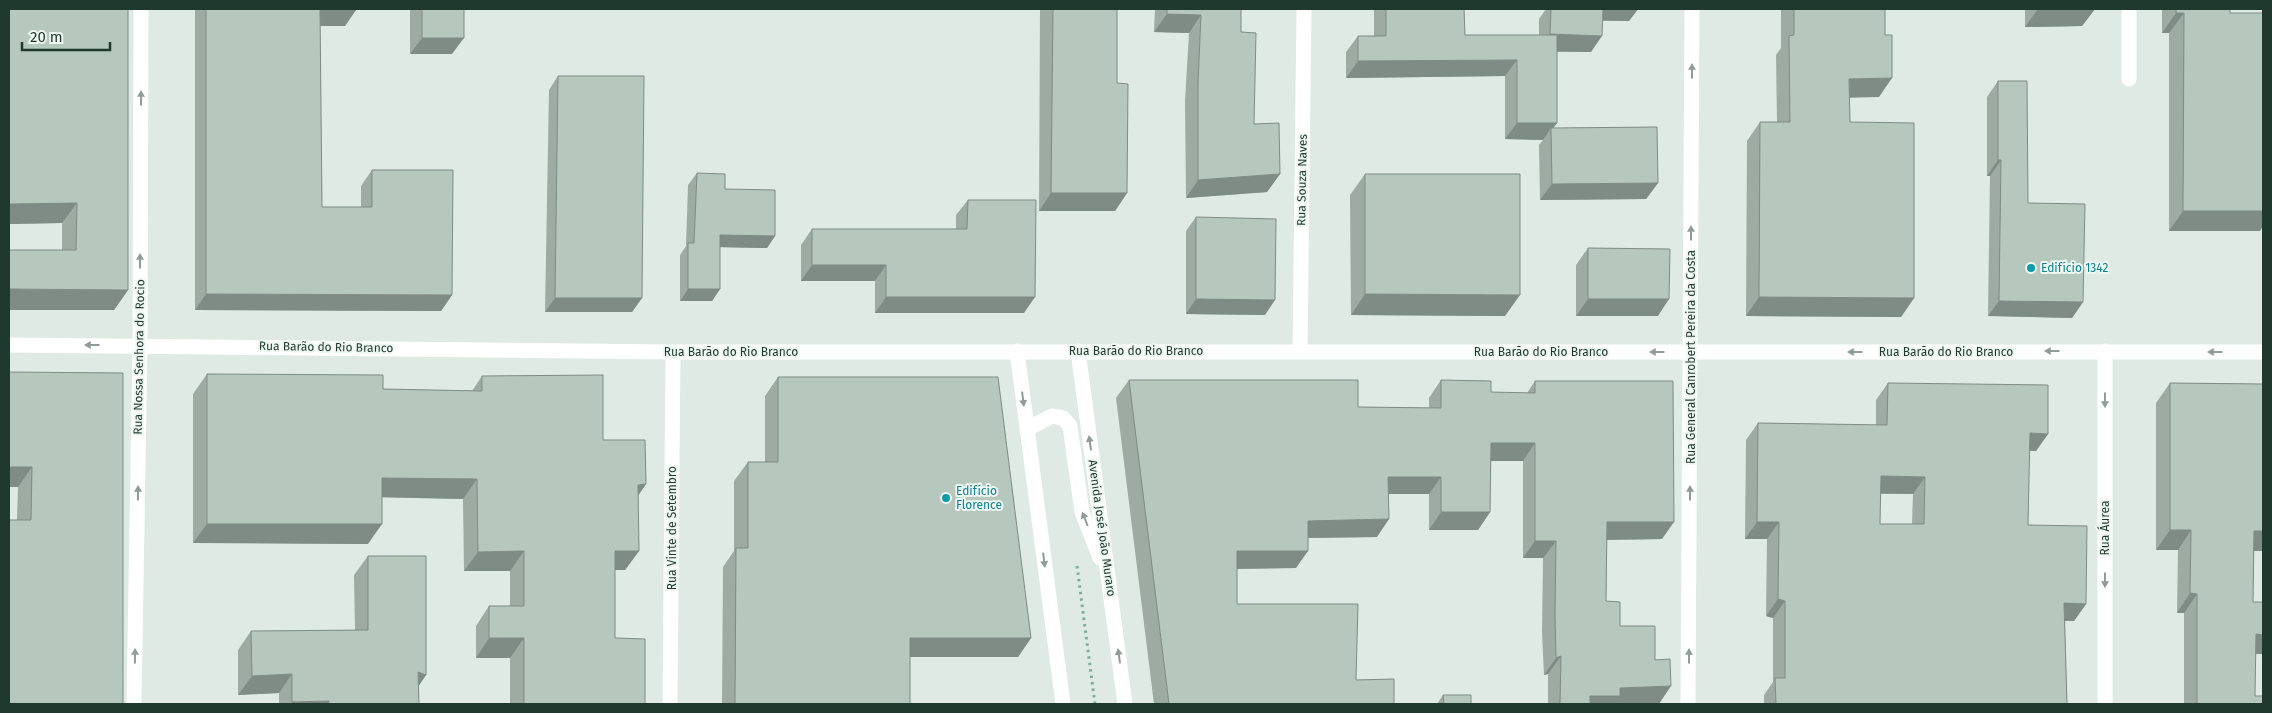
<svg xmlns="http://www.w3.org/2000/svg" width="2272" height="713" font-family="'Fira Sans',sans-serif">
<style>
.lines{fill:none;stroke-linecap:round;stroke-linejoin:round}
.path{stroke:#7dae99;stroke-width:3;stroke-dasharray:2.5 4;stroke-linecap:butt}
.minor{stroke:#fff;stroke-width:15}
.wall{fill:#9daba3;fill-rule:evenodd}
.shaded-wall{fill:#7f8b85}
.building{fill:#b6c7be;stroke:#7f8b85;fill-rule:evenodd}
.oneway{fill:#8f9c97}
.culture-dot{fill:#0f9aa8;stroke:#eef7f1;stroke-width:2}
.labels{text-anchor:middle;stroke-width:4;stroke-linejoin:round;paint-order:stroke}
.street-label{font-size:12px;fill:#1f392f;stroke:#eef7f1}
.culture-label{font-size:12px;fill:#0d838f;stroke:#eef7f1;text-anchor:start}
</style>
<rect width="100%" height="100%" fill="#deeae3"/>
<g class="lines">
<path class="path" d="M1077 566 1095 704"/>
<path class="minor" d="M2129 9V79
M9 345 673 352H2263
M1017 351 1063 704
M1078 351 1125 704
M2105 351V704
M1300 352 1304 9
M1027 429 1052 416 1063 418 1070 426 1082 512 1100 558
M134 704 140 345 141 9
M670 704 673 352
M1688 704 1692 9"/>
</g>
<path class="wall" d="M9 9 128 290 114 310 62 250V223L9 224Z
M195 9H356L345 26H320L322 207H361V186L372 170 452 295 441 311 195 310Z
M410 9H464L452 54H410Z
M1040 9H1117V83L1127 193 1115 211H1039Z
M1155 9H1241V32L1254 124 1280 174 1267 192 1186 198 1185 101 1189 33 1154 32Z
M1374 9H1464L1465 35H1539V19L1546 9H1638L1629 21H1602L1591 52H1557V123L1553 128 1658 183 1646 199 1540 200 1539 145 1543 140 1505 139V76L1346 78V52L1358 36H1374Z
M1781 9H1885L1879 97H1849L1850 122 1914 298 1901 317 1746 316 1747 141 1760 122H1777L1776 55 1781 48Z
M2025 9H2095L2082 26 2025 27Z
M2162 9H2230V13L2260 231H2169V33H2162Z
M558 76 642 298 632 312H545L549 90Z
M1998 81 2028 203 2083 302 2072 318 1988 316 1990 176H1987V97Z
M697 173 725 189 775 236 767 248 720 247V289L712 301H680V255L686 246 688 185Z
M1365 174 1505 316 1351 315 1350 195Z
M968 200 1024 313H875V281H801V245L812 229H956V215Z
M1196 217 1265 315 1186 314V231Z
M1588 248 1658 316H1576V265Z
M9 372 123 704 17 520 18 487Z
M207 374 383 389 472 391 482 376 603 440 646 484 638 496 639 551 625 570H615V638L645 704H510V658H476V626L489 606H510V571H464L463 499 382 497 368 544 193 543V394Z
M778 377 1031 638 1018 657H910V704H722L723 567 734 551V481L748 462H765V396Z
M1129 380 1358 407 1429 408V398L1441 380 1491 392 1527 393 1535 381 1662 539 1607 540 1606 601 1620 626 1655 660 1659 704H1548V674L1544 675 1542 632 1543 558H1523V461H1491L1490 512 1478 530H1429V494H1389L1377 537 1308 538 1296 568 1237 569V604L1394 704H1154L1116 398Z
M1888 383 2048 434 2036 451 2029 450 2028 525 2086 604 2074 621H2065L2067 704H1764V695L1773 682V618L1766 616 1767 539H1745L1746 440 1758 423 1876 425V400ZM1880 494H1913L1912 524H1880Z
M2170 383 2263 384V551H2254L2253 602 2255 654V696L2263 704H2184V613H2177L2178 550H2156V403Z
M368 556 426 675 418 687 419 704H279V693L238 695V650L251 631 355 630 354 575Z
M1443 695 1471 704H1437Z"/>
<path class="shaded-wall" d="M1599 9H1638L1629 21 1591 20Z
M2038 9H2095L2082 26 2025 27Z
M320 10H356L345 26H309Z
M2176 13H2184L2169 33H2162Z
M1167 14 1201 15 1189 33 1154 32Z
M1550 34 1602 36 1591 52 1539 51Z
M422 38H464L452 54H410Z
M1517 60 1505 76 1346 78 1358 61Z
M1892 78 1879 97 1836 98 1849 79Z
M1517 123H1557L1551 131V128L1543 140 1505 139Z
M1998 160H2001L1990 176H1987Z
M1280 174 1267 192 1186 198 1198 180Z
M1658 183 1646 199 1540 200 1552 184Z
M1051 193H1127L1115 211H1039Z
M77 203 62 223 9 224V204Z
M2183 211H2263V226L2260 231H2169Z
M720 235 775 236 767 248 712 247Z
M812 265H886L875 281H801Z
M9 289 128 290 114 310H9Z
M688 289H720L712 301H680Z
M206 294 452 295 441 311 195 310Z
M1365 294 1520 295 1505 316 1351 315Z
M886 297H1035L1024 313H875Z
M1759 297 1914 298 1901 317 1746 316Z
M555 298H642L632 312H545Z
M1196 299 1275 300 1265 315 1186 314Z
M1588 299H1669L1658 316H1576Z
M1999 301 2083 302 2072 318 1988 316Z
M2030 433 2048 434 2036 451 2018 450Z
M1491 443H1535L1523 461H1478Z
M9 467H32L18 487H9Z
M1881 476 1925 477 1913 494 1869 493Z
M1388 477H1441L1429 494H1376Z
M382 478 477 479 463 499 369 497Z
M646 484 632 504 638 485Z
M1441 512H1490L1478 530H1429Z
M1389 519 1377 537 1296 538 1308 521Z
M1607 522H1674L1662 539 1594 540Z
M1757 522H1779L1767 539H1745Z
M207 524H382L368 544 193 543Z
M2170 530H2191L2178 550H2156Z
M2254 531H2263V551H2240Z
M1535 541H1556L1543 558H1523Z
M524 551 510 571H464L478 552Z
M615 551H639L625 570H602Z
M1237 551H1308L1296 568 1224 569Z
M2190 593 2197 594 2184 613H2177Z
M1778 599 1785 601 1773 618 1766 616Z
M2064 603 2086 604 2074 621 2052 620Z
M2256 634 2263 635V654H2242Z
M489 638H524L510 658H476Z
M910 638H1031L1018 657H897Z
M1561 656 1548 674 1544 675 1556 658Z
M418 672 426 675 413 694Z
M292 674 279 693 238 695 252 676Z
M1671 686 1659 704H1584L1590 696 1620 688Z
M329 701 327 704H291L292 702Z"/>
<path class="building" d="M9 9H128V290L9 289V250H76L77 203 9 204Z
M206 9H356V10H320L322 207H372V170H453L452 295 206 294Z
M422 9H464V38H422Z
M1053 9H1117V83L1128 84 1127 193H1051Z
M1167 9H1241V32L1256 33 1254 124 1279 123 1280 174 1198 180V83L1201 15 1167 14Z
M1386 9H1464L1465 35H1557V123H1517V60L1358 61V36H1386Z
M1551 9H1603L1602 36 1550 34Z
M1794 9H1885V35H1892V78L1849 79 1850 122 1914 123V298L1759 297 1760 122H1790L1789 36 1794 35Z
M2176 9H2230V13H2263V211H2183L2184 13H2176Z
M558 76H644L642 298H555Z
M1998 81H2027L2028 203 2085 204 2083 302 1999 301 2001 160H1998Z
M1657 127 1658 183 1552 184 1551 128Z
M697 173 725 174V189L775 190V236L720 235V289H688V243H694Z
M1365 174H1520V295L1365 294Z
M968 200H1036L1035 297H886V265H812V229H967Z
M1196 217 1276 219 1275 300 1196 299Z
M1588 248 1670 249 1669 299H1588Z
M9 372 123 373V704H9V520H31L32 467H9Z
M207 374 383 375V389L482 391V376L603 375V440H645L646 484 638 485 639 551H615V638L645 639V704H524V638H489V606H524V551L478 552 477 479 382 478V524H207Z
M778 377H998L1031 638H910V704H735L736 548H748V462H778Z
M1129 380H1358V407L1441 408V380L1491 381V392L1535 393V381H1673L1674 522H1607L1606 601 1620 602V626H1655V660L1670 659 1671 686 1620 688V696H1590V704H1560L1561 656 1556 658 1555 614 1556 541H1535V443H1491L1490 512H1441V477H1388L1389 519 1308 521V551H1237V604H1358L1356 680 1394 679V704H1169Z
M1888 383 2048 385V434L2030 433 2028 525 2087 526 2086 604 2064 603 2067 704H1776L1775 678H1785V601L1778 599 1779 522H1757L1758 423 1887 425ZM1881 476 1925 477 1924 524H1880Z
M2170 383 2263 384V531H2254L2253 602H2263V635L2256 634 2255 696H2263V704H2197V594L2190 593 2191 530H2170Z
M368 556H426V675L418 672 419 704H329V701L292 702V674L252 676 251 631 368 630Z
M1443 695H1471V704H1444Z"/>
<defs><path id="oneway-solid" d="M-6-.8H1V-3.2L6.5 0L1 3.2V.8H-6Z" transform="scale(1.25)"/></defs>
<g class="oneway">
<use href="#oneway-solid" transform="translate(1692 71) rotate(-90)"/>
<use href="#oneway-solid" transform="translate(141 98) rotate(-90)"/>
<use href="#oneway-solid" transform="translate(1691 233) rotate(-90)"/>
<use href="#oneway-solid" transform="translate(140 261) rotate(-90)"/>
<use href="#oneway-solid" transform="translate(92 345) rotate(180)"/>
<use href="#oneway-solid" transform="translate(2052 351) rotate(180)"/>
<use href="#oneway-solid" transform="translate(1657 352) rotate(180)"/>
<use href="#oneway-solid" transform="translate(1855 352) rotate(180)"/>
<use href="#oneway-solid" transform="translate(2215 352) rotate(-180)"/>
<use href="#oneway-solid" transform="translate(1023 399) rotate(83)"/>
<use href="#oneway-solid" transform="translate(2105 400) rotate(90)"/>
<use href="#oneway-solid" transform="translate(1090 443) rotate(-98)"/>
<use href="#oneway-solid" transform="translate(138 493) rotate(-89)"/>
<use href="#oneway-solid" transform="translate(1690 493) rotate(-90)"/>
<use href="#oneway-solid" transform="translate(1085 519) rotate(-111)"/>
<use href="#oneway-solid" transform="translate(1044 560) rotate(83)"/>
<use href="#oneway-solid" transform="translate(2105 580) rotate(90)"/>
<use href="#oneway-solid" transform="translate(135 656) rotate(-89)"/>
<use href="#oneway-solid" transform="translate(1119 656) rotate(-98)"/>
<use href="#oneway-solid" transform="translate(1689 656) rotate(-90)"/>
</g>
<g class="culture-dot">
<circle cx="2031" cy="268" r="5"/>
<circle cx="946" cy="498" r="5"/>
</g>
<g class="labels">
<g class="street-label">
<text transform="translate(1302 180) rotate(-89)" y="4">Rua Souza Naves</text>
<text transform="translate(326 347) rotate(1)" y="4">Rua Barão do Rio Branco</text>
<text x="1136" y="355">Rua Barão do Rio Branco</text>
<text x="731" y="356">Rua Barão do Rio Branco</text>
<text x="1541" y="356">Rua Barão do Rio Branco</text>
<text x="1946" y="356">Rua Barão do Rio Branco</text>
<text transform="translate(139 357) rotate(-89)" y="4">Rua Nossa Senhora do Rocio</text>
<text transform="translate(1691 357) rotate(-90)" y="4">Rua General Canrobert Pereira da Costa</text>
<text transform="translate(672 528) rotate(-90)" y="4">Rua Vinte de Setembro</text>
<text transform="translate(1102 528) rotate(82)" y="4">Avenida José João Muraro</text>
<text transform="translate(2105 528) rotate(-90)" y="4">Rua Áurea</text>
</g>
<g class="culture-label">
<text x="2041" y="272">Edifício 1342</text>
<text x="956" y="495">Edifício<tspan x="956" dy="14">Florence</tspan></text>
</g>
</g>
<rect width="2272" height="713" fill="none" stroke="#1f392f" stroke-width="20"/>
<path d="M22 42v8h88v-8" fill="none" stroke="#1f392f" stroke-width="2.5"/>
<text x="30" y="42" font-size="15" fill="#1f392f" stroke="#eef7f1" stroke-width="4" paint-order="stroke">20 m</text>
</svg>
